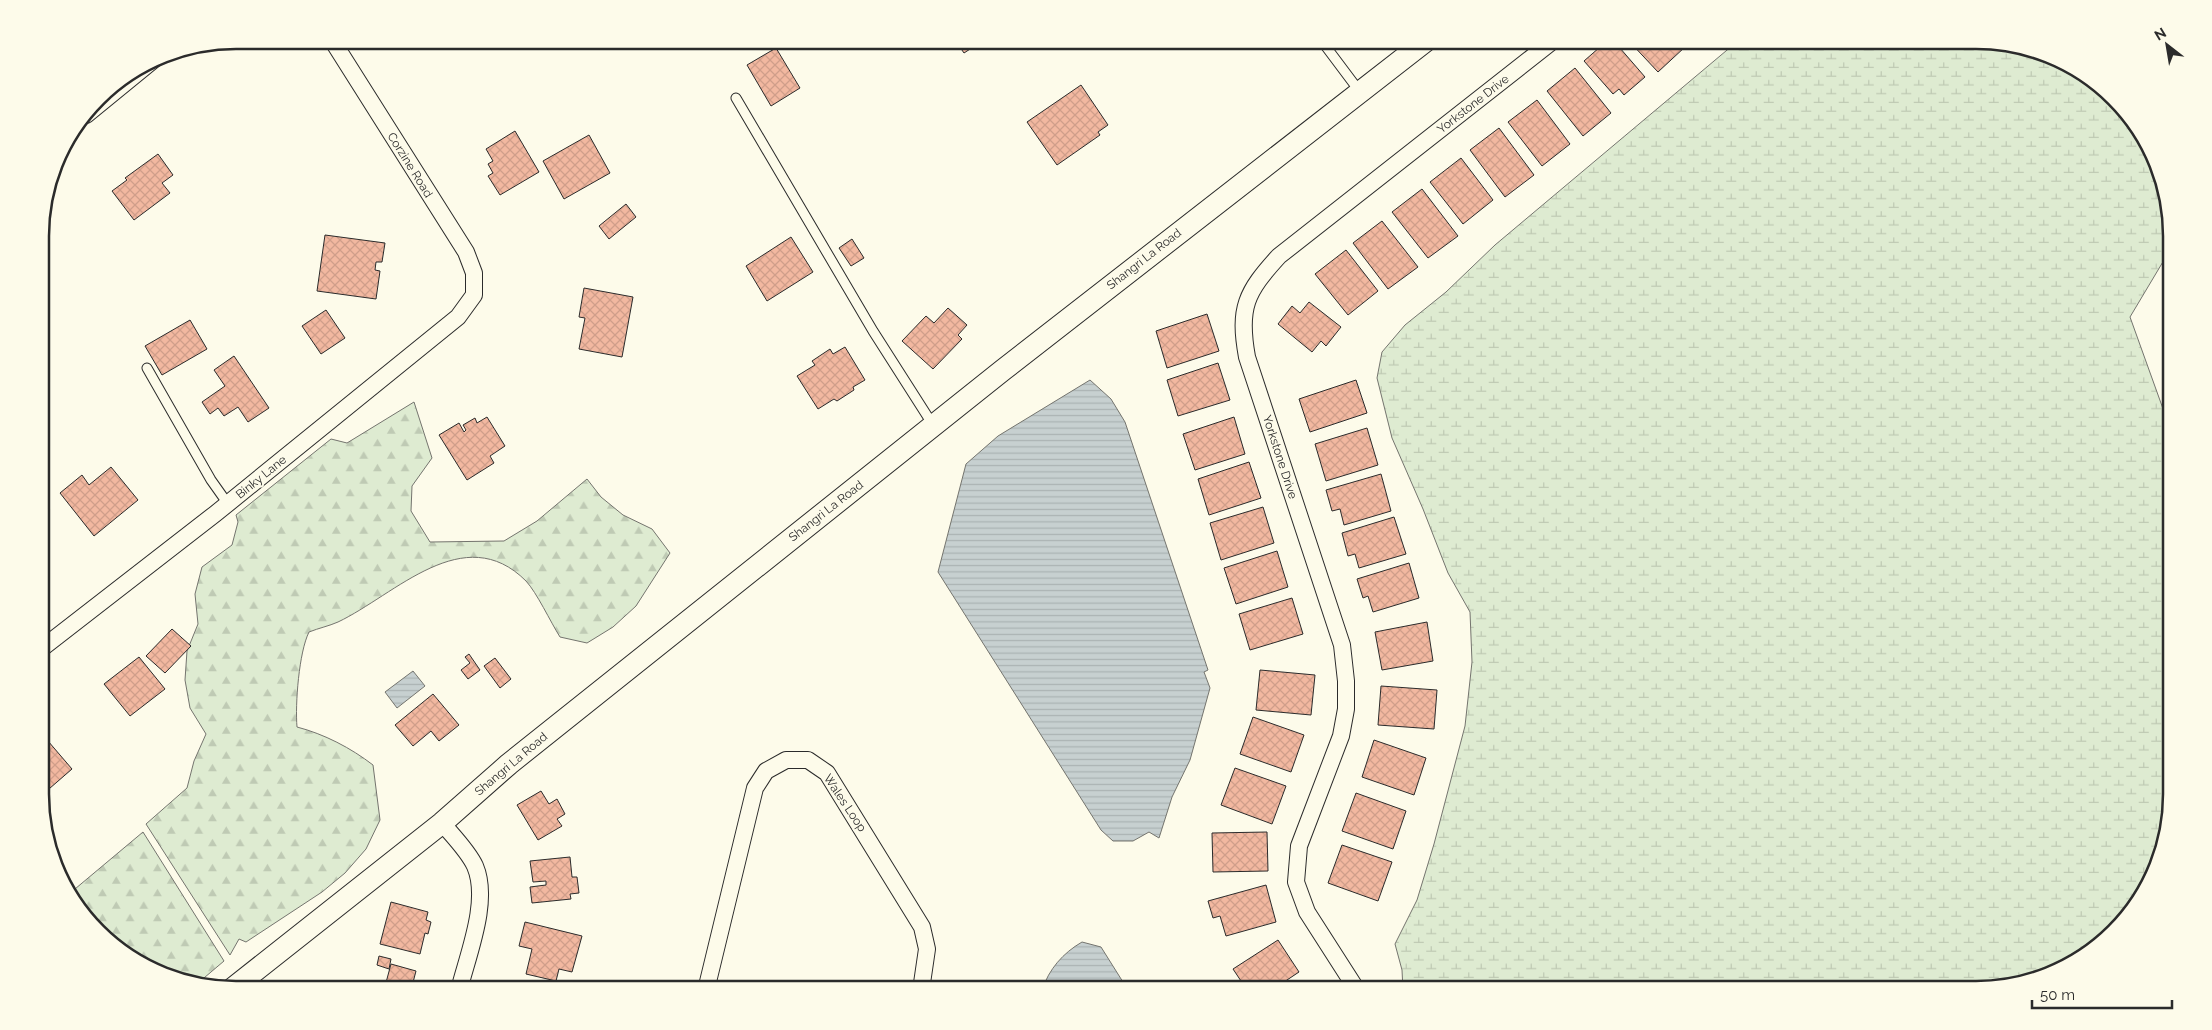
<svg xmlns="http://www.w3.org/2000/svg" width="2212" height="1030" font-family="Raleway,sans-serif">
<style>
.forest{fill:url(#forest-firs);stroke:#74746e}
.wetland{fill:url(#wetland-marsh);stroke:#74746e}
.water{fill:url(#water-rules);stroke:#74746e}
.building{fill:url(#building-cross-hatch);stroke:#2b2b2b}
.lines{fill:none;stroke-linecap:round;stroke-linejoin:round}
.service-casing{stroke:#2b2b2b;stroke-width:11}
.minor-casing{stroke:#2b2b2b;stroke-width:18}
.tertiary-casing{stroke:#2b2b2b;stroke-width:23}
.service{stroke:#fdfbea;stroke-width:9}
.minor{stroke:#fdfbea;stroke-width:16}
.tertiary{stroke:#fdfbea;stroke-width:21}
.labels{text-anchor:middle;stroke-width:4;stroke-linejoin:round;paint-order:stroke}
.street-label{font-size:12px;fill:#2b2b2b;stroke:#fdfbea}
.rim{fill:none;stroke:#2b2b2b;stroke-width:2.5}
</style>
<defs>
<pattern id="forest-firs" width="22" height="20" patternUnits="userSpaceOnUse" patternTransform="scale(1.25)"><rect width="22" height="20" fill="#deebd1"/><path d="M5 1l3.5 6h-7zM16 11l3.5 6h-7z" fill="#bfcab4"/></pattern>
<pattern id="wetland-marsh" width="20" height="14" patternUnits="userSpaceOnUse" patternTransform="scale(1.25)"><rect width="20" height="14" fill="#deebd1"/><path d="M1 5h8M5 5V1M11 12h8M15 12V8" fill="none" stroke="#bfcab4"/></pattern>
<pattern id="water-rules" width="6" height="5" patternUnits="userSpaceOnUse" patternTransform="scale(1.25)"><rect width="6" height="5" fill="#c7d0d0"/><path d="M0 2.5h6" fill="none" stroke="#abb3b3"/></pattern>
<pattern id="building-cross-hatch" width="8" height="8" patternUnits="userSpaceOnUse" patternTransform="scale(1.25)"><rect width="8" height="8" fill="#f2b8a0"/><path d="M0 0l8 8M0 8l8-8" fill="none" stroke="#d09e8a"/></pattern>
</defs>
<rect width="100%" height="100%" fill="#fdfbea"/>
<path class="forest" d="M414 402 432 458 412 486 411 511 430 542 504 541 537 521 587 479 601 497 623 515 652 529 670 553 636 606 613 627 587 643 560 637C550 621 537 593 526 581 464 519 395 595 338 622 329 626 319 628 309 632 299 652 295 704 297 727 324 734 351 748 373 765L380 820 366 849 345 873 322 892 246 942 239 939 230 955 146 824 187 788 194 761 206 734 190 708 185 680 187 651 198 624 195 594 202 567 232 545 238 522 236 515 331 439 347 443Z
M143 832 224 961 198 983 160 975 116 949 81 914 69 894Z"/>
<path class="wetland" d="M1739 40H1977L2052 55 2096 81 2132 117 2157 161 2170 210V250L2130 317 2171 431 2172 795 2157 870 2124 923 2085 957 2040 980 1989 990H1403L1402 970 1395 944 1417 900 1434 844 1465 726 1472 662 1470 612 1448 573 1423 509 1392 438 1377 378 1382 352 1405 325 1446 292 1495 245Z"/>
<path class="water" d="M1090 380 1111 399 1125 422 1208 670 1204 672 1210 688 1190 760 1172 797 1159 838 1149 832 1133 841H1113L1101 830 938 572 966 464 998 436Z
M413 671 425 686 397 708 385 692Z
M1082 942 1101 947 1128 990H1042C1049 969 1063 953 1082 942Z"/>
<path class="building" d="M955 40H984L964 53Z
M1608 40H1613L1645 77 1624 95 1619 89 1613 94 1584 61Z
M1628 40H1679L1685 47 1658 72Z
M776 48 800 88 771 106 747 65Z
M1575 68 1611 113 1583 136 1547 91Z
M1081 85 1108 125 1098 132 1100 135 1057 165 1027 122Z
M1537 100 1570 144 1542 166 1508 122Z
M1499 128 1534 175 1505 197 1470 150Z
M515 131 539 172 500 195 488 176 493 173 488 164 493 161 486 149Z
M589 135 610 173 564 199 543 161Z
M158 154 173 175 162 183 170 193 134 220 112 191 127 180 125 178Z
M1461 158 1493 200 1463 224 1430 182Z
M1422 189 1458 236 1428 258 1392 212Z
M626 204 636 217 609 239 599 226Z
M1382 221 1418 267 1388 289 1353 243Z
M325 235 385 243 382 262H376L375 270 380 271 376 299 317 291Z
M791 237 813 272 767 301 746 266Z
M852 239 864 258 851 266 839 248Z
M1346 250 1378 291 1348 315 1315 274Z
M584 288 633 297 622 357 579 349 585 318 579 317Z
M1309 302 1341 327 1326 346 1321 341 1312 352 1278 324 1292 306 1300 313Z
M948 308 967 325 958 335 962 339 933 369 902 341 926 316 934 323Z
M326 310 345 338 321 354 302 326Z
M1207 314 1219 351 1167 368 1156 331Z
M190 320 207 349 162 375 145 346Z
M845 347 865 380 853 387 854 390 837 401 834 399 818 409 797 376 815 365 812 361 830 349 833 354Z
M234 356 269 408 248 422 238 407 224 416 218 408 210 414 202 402 225 386 214 370Z
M1218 363 1230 400 1178 416 1167 380Z
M1356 380 1367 413 1310 432 1299 399Z
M487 417 505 446 490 456 494 463 467 480 439 435 459 423 464 432 466 430 463 425 475 418 477 423Z
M1234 417 1245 454 1195 470 1183 434Z
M1367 428 1378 465 1326 481 1315 444Z
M1249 462 1261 498 1209 515 1198 479Z
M111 467 138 500 94 536 60 493 82 475 89 485Z
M1381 474 1391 511 1344 525 1340 509 1332 511 1326 490Z
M1263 507 1274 543 1221 560 1210 523Z
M1394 517 1406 554 1359 568 1355 554 1348 556 1342 533Z
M1277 551 1288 587 1236 604 1224 568Z
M1409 563 1419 598 1373 612 1368 596 1363 598 1357 579Z
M1292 598 1303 634 1250 650 1239 614Z
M1427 622 1433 661 1382 670 1375 632Z
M172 629 191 646 165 673 146 656Z
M469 654 480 670 468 679 461 670 470 663 465 657Z
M139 657 165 689 130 716 104 684Z
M495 658 511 679 500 688 484 666Z
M1260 670 1315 675 1311 715 1256 710Z
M1381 686 1437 690 1434 729 1378 725Z
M433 694 459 725 439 741 431 731 413 746 395 725Z
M1253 717 1304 735 1291 772 1240 754Z
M42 734 72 769 42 795Z
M1374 740 1426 758 1414 795 1362 777Z
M1235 768 1286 786 1272 824 1221 805Z
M541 791 549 804 557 799 565 814 557 819 562 826 538 840 517 805Z
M1356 793 1406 811 1393 849 1342 831Z
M1267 832 1268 871 1213 872 1212 833Z
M1342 845 1392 862 1378 901 1328 883Z
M570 857 572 877H577L579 893 570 894 571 899 532 903 530 887 546 885V881L533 882 530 861Z
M1266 885 1276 922 1226 936 1220 916 1213 918 1208 901Z
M391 902 428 912 426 920 431 922 428 934 425 933 420 954 380 944Z
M525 922 582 936 572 972 559 969 556 981 526 974 532 949 519 946Z
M1278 940 1299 972 1272 990H1247L1233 969Z
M379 956 391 959 389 969 377 965Z
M391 964 416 971 411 990H384Z
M509 986 527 990H508Z"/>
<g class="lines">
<g class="service-casing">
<path id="service" d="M1321 40 1360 92
M736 98 873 331 933 425
M147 368 211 480 228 504"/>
</g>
<g class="minor-casing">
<path id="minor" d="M86 115 157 57
M41 649 215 514 458 317 474 295V273L466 252 332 40
M442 823C453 836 468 851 475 866 490 901 468 954 459 990
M706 990 755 788 766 771 786 760H808L827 773 922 927 927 949 921 990
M1357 990 1307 912 1296 882 1299 846 1341 736 1346 709V681L1342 645 1247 357C1238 308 1246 292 1279 256L1554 40"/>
</g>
<g class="tertiary-casing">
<path id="tertiary" d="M232 989 442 823 509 764 1003 370 1427 40"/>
</g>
<use href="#service" class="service"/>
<use href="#minor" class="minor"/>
<use href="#tertiary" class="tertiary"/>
</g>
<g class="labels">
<g class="street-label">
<text transform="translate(1473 104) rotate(-38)" y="4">Yorkstone Drive</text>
<text transform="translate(410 165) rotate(58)" y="4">Corzine Road</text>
<text transform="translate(1144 259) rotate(-38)" y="4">Shangri La Road</text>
<text transform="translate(1280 457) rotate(72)" y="4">Yorkstone Drive</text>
<text transform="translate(261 477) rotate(-39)" y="4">Binky Lane</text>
<text transform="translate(826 511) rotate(-38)" y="4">Shangri La Road</text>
<text transform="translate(511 764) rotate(-40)" y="4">Shangri La Road</text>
<text transform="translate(845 803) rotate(56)" y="4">Wales Loop</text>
</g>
</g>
<path d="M0 0H2212V1030H0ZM236 49H1976A187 187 0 0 1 2163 236V794A187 187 0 0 1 1976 981H236A187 187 0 0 1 49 794V236A187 187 0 0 1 236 49Z" fill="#fdfbea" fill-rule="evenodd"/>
<path class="rim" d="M236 49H1976A187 187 0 0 1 2163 236V794A187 187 0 0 1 1976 981H236A187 187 0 0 1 49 794V236A187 187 0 0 1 236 49Z"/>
<g transform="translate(2167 45) rotate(329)" stroke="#fdfbea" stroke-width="4" paint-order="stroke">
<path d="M0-4L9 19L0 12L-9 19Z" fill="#2b2b2b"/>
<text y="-8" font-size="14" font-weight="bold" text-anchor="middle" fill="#2b2b2b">N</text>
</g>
<path d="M2032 1000v8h140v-8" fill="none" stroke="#2b2b2b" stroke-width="2.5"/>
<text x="2040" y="1000" font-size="15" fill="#2b2b2b" stroke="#fdfbea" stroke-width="4" paint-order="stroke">50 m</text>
</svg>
